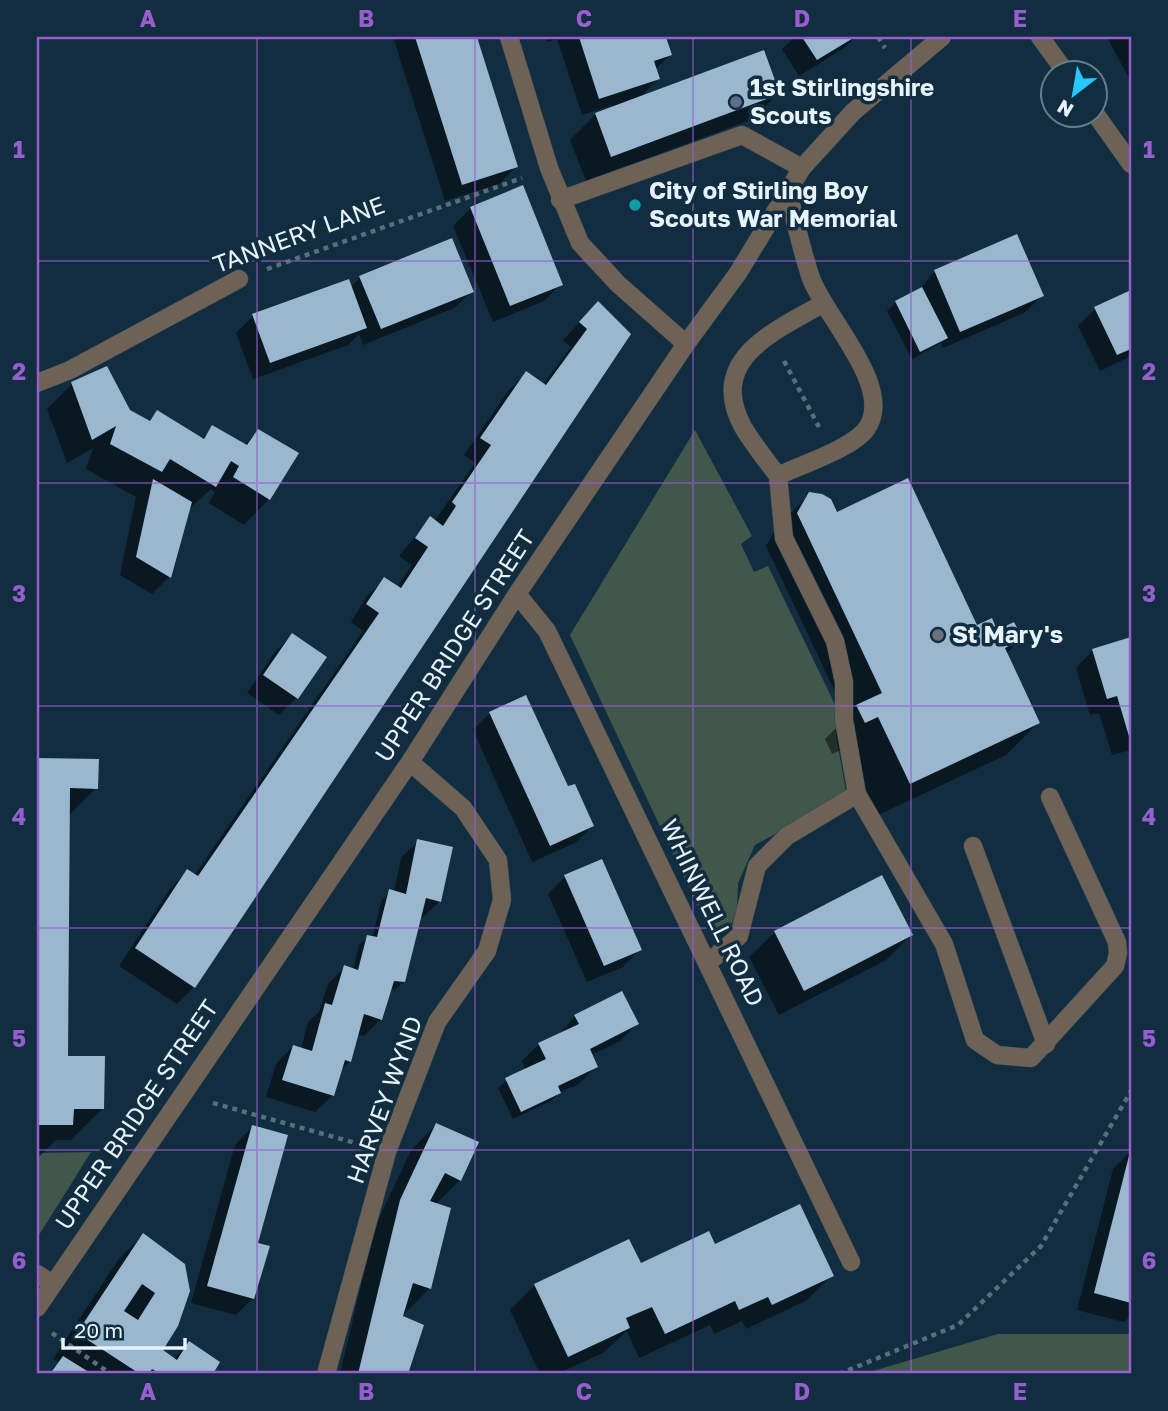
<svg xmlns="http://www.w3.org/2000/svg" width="1168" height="1411" font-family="'Golos Text',sans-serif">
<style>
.green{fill:#41574c}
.shadow{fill:#0007}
.building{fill:#99b8cf;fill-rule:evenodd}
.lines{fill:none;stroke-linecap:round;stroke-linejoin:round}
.service-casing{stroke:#304959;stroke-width:19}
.minor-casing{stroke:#304959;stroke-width:19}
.path{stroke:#586e7d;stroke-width:4.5;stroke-dasharray:5 5;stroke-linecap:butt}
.service{stroke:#6d6255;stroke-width:18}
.minor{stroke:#6d6255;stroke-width:18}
.grid{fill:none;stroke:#965ece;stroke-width:2;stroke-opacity:0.55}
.service-dot{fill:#5c6f8a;stroke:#122d3f;stroke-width:2.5}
.culture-dot{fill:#0f9aa8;stroke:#122d3f;stroke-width:2.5}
.worship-dot{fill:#6b7280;stroke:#122d3f;stroke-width:2.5}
.labels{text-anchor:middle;stroke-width:7;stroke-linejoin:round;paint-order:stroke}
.poi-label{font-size:24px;font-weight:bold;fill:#e6f2fc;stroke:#122d3f;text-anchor:start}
.street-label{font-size:24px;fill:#e6f2fc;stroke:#122d3f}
.neatline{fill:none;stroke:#965ece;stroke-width:2.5}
.grid-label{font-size:23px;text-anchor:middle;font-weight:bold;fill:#965ece}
</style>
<rect width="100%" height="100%" fill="#122d3f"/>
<path class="green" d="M695 430 752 536 741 544 754 572 768 566 840 715 836 736 846 791 832 803 755 845 738 883 737 909 732 923 712 937 570 635Z
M91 1152 41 1232 37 1236V1153Z
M998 1334H1131V1374H863Z"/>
<path class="shadow" d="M393 37H475L516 167 499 184 445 201Z
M546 37H642L643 40 665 37 670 55 655 70 658 79 639 99 778 93 753 119 586 181 570 140 595 115 614 108 613 105 582 115 557 39 547 42Z
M795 37H856L844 48 799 76 782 49Z
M1107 37H1131V82Z
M522 188 561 284 544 301 493 322 453 226 471 208Z
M1016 237 1042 296 1024 313 943 348 941 343 912 359 887 311 896 302 918 291 935 271Z
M360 278 472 291 454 308 363 345 359 334 348 345 253 379 236 333 253 316 350 287Z
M1131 291V356L1100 371 1078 326 1095 309Z
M598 303 629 335 194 987 177 1004 119 966 170 889 187 871 194 876 363 631 351 622 367 596 385 579 397 587 412 565 399 556 430 519 434 522 475 463 464 455 509 390 526 373 543 385 571 347 563 340Z
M72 384 148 422 157 412 201 439 212 428 244 445 258 431 296 454 269 499 244 525 209 503 215 492 211 489 188 510 169 577 152 594 120 575 136 497 86 469 93 448 67 463 47 409Z
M810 494 977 627 1021 639 1006 654 1038 723 1006 755 878 815 846 748 832 754 825 739 847 717 766 546 777 527Z
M292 635 325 657 296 698 279 715 247 693 275 652Z
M1131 639V750L1112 755 1099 713 1090 715 1076 668 1093 650Z
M490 713 567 789 592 826 575 843 532 862 473 730Z
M37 760H97L96 788 68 816 66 1058 103 1108 71 1140H56L39 1157H37Z
M418 841 440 901 422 918H419L403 982 395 990 390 989 381 1019 364 1036 357 1034 350 1061 340 1071 333 1095 315 1112 266 1097 276 1064 293 1046 301 1049 308 1022 319 1012 328 984 345 967 353 970 359 945 368 937 372 938 382 900 390 891 394 892 401 858Z
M565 877 640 949 623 967 587 982 548 894Z
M775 932 911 935 886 960 779 1015 749 957Z
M575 1016 637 1024 620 1041 591 1055 596 1066 579 1084 560 1092 551 1101 513 1119 498 1088 507 1080 526 1070 522 1061 539 1044 559 1035Z
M436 1125 460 1180 435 1205 430 1288 401 1317 422 1326 407 1374H340L375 1227 411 1150Z
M252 1127 256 1245 253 1298 236 1315 191 1303 235 1145Z
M1130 1152 1131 1315 1124 1322 1077 1310 1113 1169Z
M143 1235 183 1265 161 1351 173 1360 189 1343 218 1362 211 1374H49L59 1362 53 1359 118 1260Z
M714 1246 832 1275 807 1300 746 1329 742 1321 714 1334 710 1325 639 1358 627 1331 603 1353 557 1374H540L510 1310 535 1285 640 1266Z"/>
<path class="building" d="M415 37H477L518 167 462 185Z
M579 37H666L672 55 654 61 660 79 599 99Z
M802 37H855L817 60Z
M764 50 780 94 611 157 595 113Z
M523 185 563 285 510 306 470 207Z
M1017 234 1044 296 960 332 934 270Z
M452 238 474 292 381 329 359 276Z
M349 279 367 328 270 363 252 314Z
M922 287 948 338 920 352 895 301Z
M1131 290V349L1117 355 1094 307Z
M598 301 631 334 195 988 135 948 187 869 198 876 379 613 366 604 384 577 401 588 428 547 415 538 430 516 443 526 456 506 452 502 491 445 480 438 526 371 546 385 587 329 579 322Z
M107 366 130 410 150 421 157 410 204 439 212 425 247 445 258 429 299 453 270 500 233 477 239 466 231 461 216 487 170 459 162 472 110 444 116 426 92 440 71 382Z
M908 478 977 625 992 618 997 630 1014 622 1023 639 1005 648 1040 723 910 784 878 717 865 723 856 705 882 693 797 513 809 492 822 494 831 499 837 512Z
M153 479 192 502 171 578 136 557Z
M292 633 327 657 298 699 263 675Z
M1131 637V743L1117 696 1107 699 1092 649Z
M526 695 568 786 575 784 594 826 550 846 489 712Z
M37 758 99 759 98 789 70 788 68 1056H105L104 1109H74L73 1125H37Z
M417 839 453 847 441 902 426 898 405 982 394 981 382 1020 364 1014 351 1062 345 1060 334 1096 282 1080 293 1045 312 1051 325 1003 332 1005 344 965 358 970 367 935 377 937 389 889 406 894Z
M602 859 642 950 604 966 564 875Z
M882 875 913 935 804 991 774 931Z
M622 991 639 1024 590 1049 598 1067 558 1086 561 1093 521 1112 505 1078 546 1059 538 1043 579 1024 574 1015Z
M436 1123 479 1142 461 1181 445 1173 430 1201 451 1208 431 1289 413 1283 403 1316 424 1325 408 1374H358L400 1200Z
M252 1125 288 1135 258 1243 270 1246 254 1299 207 1286Z
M1131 1148V1303L1094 1293Z
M800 1204 834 1276 772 1305 768 1297 739 1310 735 1301 665 1334 652 1307 626 1318 630 1328 568 1357 534 1284 629 1239 641 1263 709 1231 715 1244Z
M143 1233 185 1264 190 1291 178 1326 163 1350 177 1360 189 1341 220 1362 213 1374H161L152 1369 149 1374H140L77 1333ZM142 1284 155 1293 138 1320 124 1311Z
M63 1356 92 1374H50Z"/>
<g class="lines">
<g class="service-casing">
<path id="service" d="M787 189C795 219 801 249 811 278 824 316 895 387 867 428 854 448 800 465 778 476L784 538 835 641 844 682V720L857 794
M560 200 742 135 802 168
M778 476C766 460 753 444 743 427 706 358 776 331 824 303
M973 846 1046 1044
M709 962 739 936 757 866 787 836 857 794 944 944 975 1040 997 1055 1031 1058 1115 966 1118 953 1117 942 1050 797
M37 1274 53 1284"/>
</g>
<g class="minor-casing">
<path id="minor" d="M509 37 549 168 580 243 618 284 686 344
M1040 37 1067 74
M1094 112 1131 164
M37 383 70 370 239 279
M517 594 547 631 851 1262
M37 1308 410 762 517 594 686 344 738 273 802 168 853 112 942 37
M326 1374 387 1152 437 1022 487 951 502 900 498 860 463 808 410 762"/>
</g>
<path class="path" d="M878 37 885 48
M267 269 522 178
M784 361 819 427
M213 1103 359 1144
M52 1333 111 1374
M839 1374 958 1325 1041 1246 1131 1091"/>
<use href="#service" class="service"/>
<use href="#minor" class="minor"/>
</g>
<path class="grid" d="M257 37V1374M475 37V1374M693 37V1374M911 37V1374M37 261H1131M37 483H1131M37 706H1131M37 928H1131M37 1150H1131"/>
<circle class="service-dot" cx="736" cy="102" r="7"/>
<circle class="culture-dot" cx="635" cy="205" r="7"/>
<circle class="worship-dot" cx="938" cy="635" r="7"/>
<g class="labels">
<g class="poi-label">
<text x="750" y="96">1st Stirlingshire<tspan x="750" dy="28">Scouts</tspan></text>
<text x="649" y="199">City of Stirling Boy<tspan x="649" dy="28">Scouts War Memorial</tspan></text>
<text x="952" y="643">St Mary's</text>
</g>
<g class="street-label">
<text transform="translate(299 235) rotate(-20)" y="8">TANNERY LANE</text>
<text transform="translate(455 646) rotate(-57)" y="8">UPPER BRIDGE STREET</text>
<text transform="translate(712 913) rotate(64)" y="8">WHINWELL ROAD</text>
<text transform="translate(385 1100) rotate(-70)" y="8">HARVEY WYND</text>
<text transform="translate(137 1115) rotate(-56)" y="8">UPPER BRIDGE STREET</text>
</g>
</g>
<rect width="1168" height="1411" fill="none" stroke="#122d3f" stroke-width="77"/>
<g transform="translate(1074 94) rotate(211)"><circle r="33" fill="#122d3f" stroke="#677c8b" stroke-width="2"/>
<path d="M0-5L12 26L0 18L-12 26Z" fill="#25c9fe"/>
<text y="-10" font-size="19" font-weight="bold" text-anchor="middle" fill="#e6f2fc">N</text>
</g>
<path d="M63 1338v10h122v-10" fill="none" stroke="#e6f2fc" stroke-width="3.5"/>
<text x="74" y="1338" font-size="21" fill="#e6f2fc" stroke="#122d3f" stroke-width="5" paint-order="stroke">20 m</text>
<rect x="38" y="38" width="1092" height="1334" class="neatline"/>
<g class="grid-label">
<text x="148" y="27">A</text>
<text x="366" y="27">B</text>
<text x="584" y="27">C</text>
<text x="802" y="27">D</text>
<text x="1020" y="27">E</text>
<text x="19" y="158">1</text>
<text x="1149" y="158">1</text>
<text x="19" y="380">2</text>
<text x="1149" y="380">2</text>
<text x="19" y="602">3</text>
<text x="1149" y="602">3</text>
<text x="19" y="825">4</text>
<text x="1149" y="825">4</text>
<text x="19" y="1047">5</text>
<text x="1149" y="1047">5</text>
<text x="19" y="1269">6</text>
<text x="1149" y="1269">6</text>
<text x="148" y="1400">A</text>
<text x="366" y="1400">B</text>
<text x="584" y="1400">C</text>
<text x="802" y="1400">D</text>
<text x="1020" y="1400">E</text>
</g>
</svg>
